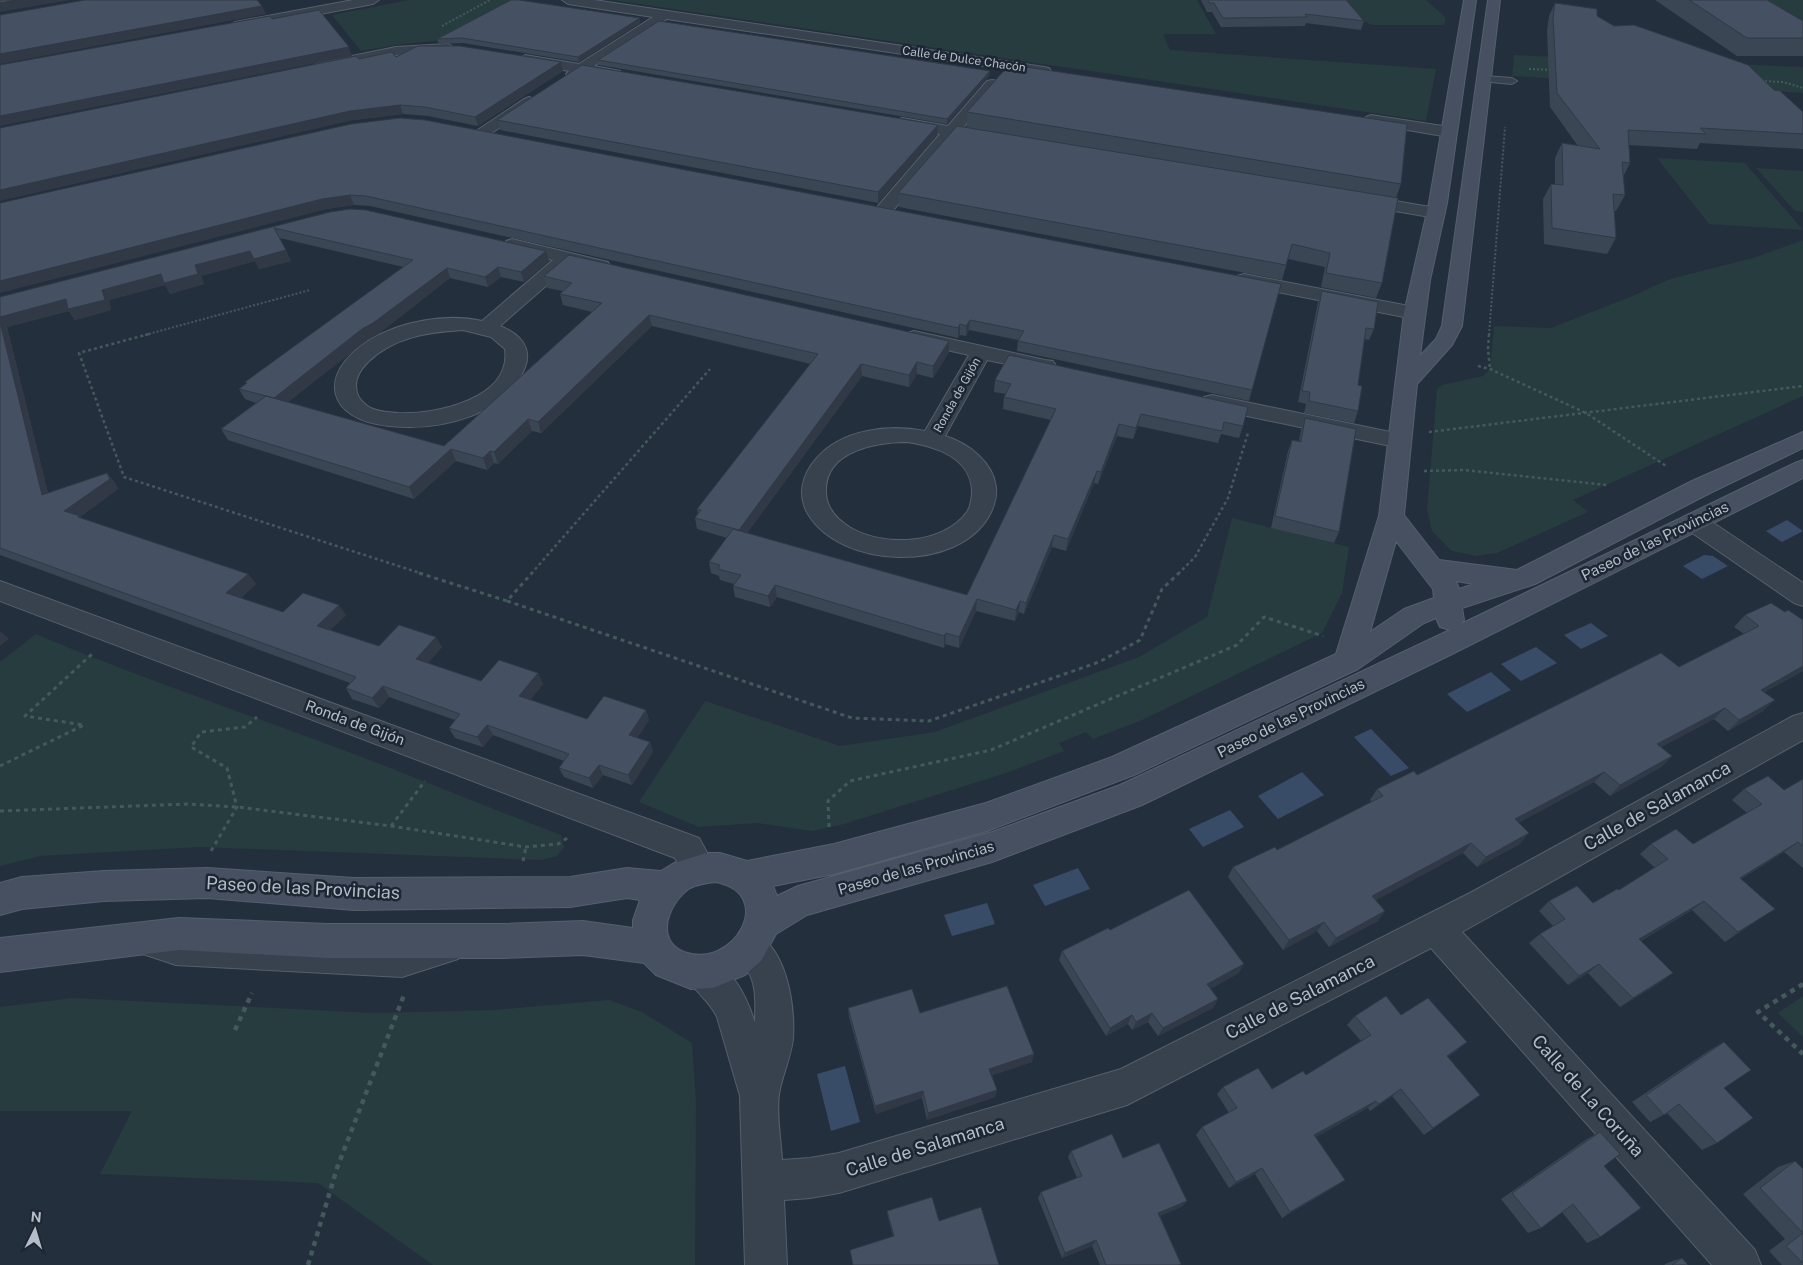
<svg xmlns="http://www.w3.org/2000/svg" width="1803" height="1265" font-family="'Public Sans',sans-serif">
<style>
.green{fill:#263c3f}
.water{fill:#394c67}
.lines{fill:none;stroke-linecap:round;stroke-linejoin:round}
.lane-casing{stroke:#565f6c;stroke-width:2}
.street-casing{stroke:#565f6c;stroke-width:2}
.secondary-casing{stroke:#565f6c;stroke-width:2}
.path-far3{stroke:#44595c;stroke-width:2;stroke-dasharray:2 2;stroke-linecap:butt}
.path-far2{stroke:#44595c;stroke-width:2.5;stroke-dasharray:3 3;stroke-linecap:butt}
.path-far1{stroke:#44595c;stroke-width:3;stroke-dasharray:4 4;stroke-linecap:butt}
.path{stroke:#44595c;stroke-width:4.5;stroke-dasharray:5 5;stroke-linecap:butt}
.lane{fill:#38414e;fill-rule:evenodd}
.street{fill:#38414e;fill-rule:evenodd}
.secondary{fill:#465061;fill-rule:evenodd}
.wall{fill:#3b4654}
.shaded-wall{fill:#303945}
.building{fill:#455162;stroke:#303945}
.labels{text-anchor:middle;stroke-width:5;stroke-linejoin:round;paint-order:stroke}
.far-street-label{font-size:12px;fill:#b4bcc9;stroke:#1d2633}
.street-label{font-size:15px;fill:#b4bcc9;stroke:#1d2633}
.near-street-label{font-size:18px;fill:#b4bcc9;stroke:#1d2633}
</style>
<rect width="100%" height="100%" fill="#242f3e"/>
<path class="green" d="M409 0H519L442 40 403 44 361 51 332 15Z
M612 0H1197L1216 34H1163L1170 50 1436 69 1426 121Z
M1344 0H1426L1446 18 1444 25H1372L1361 20Z
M1742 0H1803V38Z
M1514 55 1803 67V93L1512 76Z
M1657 158 1745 163 1803 230 1709 224Z
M1756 168 1803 171V212L1795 211Z
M1803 240V396L1573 500 1588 512 1497 553 1476 556 1452 551 1432 531 1427 510 1437 389 1442 385 1483 376 1490 369 1494 326 1551 328 1630 297 1670 279 1753 258Z
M1232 518 1349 547 1342 593 1322 633 1142 720 1093 739 1086 732 1059 743 1064 751 1006 773 844 824 812 831 757 823 699 827 639 802 705 701 840 746 935 732 1139 657 1207 617Z
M36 634C153 684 274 722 393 769 449 791 505 814 561 835L564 847 557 856 542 860 200 847 40 856 0 866V662Z
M1803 996V1037L1778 1013Z
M73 998 374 1013 494 1010 609 1000 642 1012 692 1043 696 1102 695 1265H433L318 1183 100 1174 132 1111H0V1007Z"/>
<path class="water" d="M1787 520 1803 531 1782 542 1766 531Z
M1704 555 1713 556 1728 566 1702 579 1683 566Z
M1591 623 1608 636 1581 649 1564 635Z
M1536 647 1557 663 1521 681 1501 664Z
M1491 672 1511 690 1467 712 1447 694Z
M1371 729 1409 768 1391 776 1354 737Z
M1302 772 1324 795 1278 819 1258 796Z
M1230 810 1244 827 1203 847 1189 829Z
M1078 868 1090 889 1045 906 1033 885Z
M987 903 995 924 952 936 944 915Z
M845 1066 860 1122 831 1131 817 1074Z"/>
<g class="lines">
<g class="lane-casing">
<path id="lane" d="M1484 76 1512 78 1517 81 1512 84 1481 81 1479 79Z
M148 934 176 943 402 955 450 940 458 943 461 951 458 959 402 977 176 965 140 953 137 945 140 937Z"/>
</g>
<g class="street-casing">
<path id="street" d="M353 0H379L373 4 235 30 228 26 235 22Z
M562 0H594L1044 67 1049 68 1051 71 1049 74 1044 75 667 19 594 66 620 71 622 74 620 77C608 80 594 70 583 74 577 76 575 79 568 77L566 74 569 71 525 63 518 59 525 55 579 64 653 17 568 4Z
M448 44 455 48 453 51 396 55 322 70 317 69 315 66 317 63 322 62 396 47Z
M992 80 997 81 999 84 962 129 996 135 998 138 996 141 990 143 955 137 890 214 884 215 878 214 875 210 878 206 940 134 897 126 894 123 897 120 902 118 948 126 987 81Z
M529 97 534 99 537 102 534 105 487 136H475L473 133 524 99Z
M1371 115 1449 127 1455 129 1457 132 1455 135 1449 137 1366 123 1363 120 1366 117Z
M1360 195 1436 208 1442 209 1445 213 1442 217 1436 218 1354 204 1351 200 1354 196Z
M512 239 608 262 610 266 608 270 601 272 571 264 500 326C560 350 507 402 471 416 444 426 417 429 389 426 327 420 316 375 368 341 400 321 446 313 482 321L553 260 506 249 503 245 506 241ZM463 330 491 337 505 349C512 399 435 415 398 413 388 412 377 412 369 407 360 401 356 395 356 385 356 376 362 368 368 362 394 337 428 332 463 330Z
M1244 274 1414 307 1421 309 1424 313 1421 317 1414 319 1237 284 1234 280 1237 276Z
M914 331 1045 360 1053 361 1056 366 1053 371 1045 372 987 360 945 436C968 443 993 462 996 487 997 498 994 507 989 516 957 573 841 569 808 514 797 495 802 475 816 459 841 429 889 424 925 431L969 355 907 341 904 337 907 333ZM907 442C934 446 970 457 972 490 972 497 971 506 967 512 943 545 884 547 851 528 836 519 825 507 826 489 827 450 878 442 907 442Z
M1212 395 1400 434 1408 436 1411 441 1408 446 1400 448 1204 407 1201 402 1204 397Z
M1694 513 1703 516 1803 583V606L1794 603 1685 528 1682 522 1685 516Z
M0 581 699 838 716 869 711 880 699 884 687 880 675 858 0 601Z
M1803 713V740L1462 932 1755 1250 1761 1265H1712L1431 948 1127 1105 839 1193 810 1198 784 1200 787 1265H745L740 1096 717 1017C709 1000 693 991 685 973L690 961 703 956C732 967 746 994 755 1023 755 1008 757 989 750 975 745 966 738 958 734 948L739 936 751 931C787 946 795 1004 793 1039 791 1057 782 1076 779 1094 776 1113 781 1140 782 1160L810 1158 839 1153 1121 1069 1470 893 1793 716Z"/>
</g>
<g class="secondary-casing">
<path id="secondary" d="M1464 0H1476L1447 203 1430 280 1420 356 1436 339 1442 326 1488 0H1500L1462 326 1452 345 1417 384 1404 515 1439 560 1517 570 1692 481 1803 432V448L1710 493 1535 584 1462 608 1464 620 1461 624 1795 463 1803 460V478L1448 656 1142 805 992 862 807 915 776 934 761 961 745 975 713 988 691 989 656 975 644 963 583 955 504 958H327L179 950 0 972V938L179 918 327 924H504L583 921 633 928V920L640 900 627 898 570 907 354 910 207 898 104 901 22 909 0 915V883L22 877 104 871 207 868 354 878 570 877 627 868 661 871 674 863 706 853H720L747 861 834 844 986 803 1112 757 1336 654 1379 516 1404 313 1429 203ZM1396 541 1433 589 1434 598 1404 609 1370 632ZM1456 581 1474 584 1459 589ZM1436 618 1440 627 1450 630 1120 785 992 832 798 886 777 896 773 886 834 874 987 831 1134 775 1358 669 1424 623ZM716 882C777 894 734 970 684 952 653 940 670 901 690 888 698 884 707 883 716 882Z"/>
</g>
<path class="path-far3" d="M442 26 490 0
M1529 69 1552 70
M1761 81 1783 82 1803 88
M145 335 310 290
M1489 335 1505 127"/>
<path class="path-far2" d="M149 334 79 353 124 477 423 574
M1489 334 1488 349 1490 369
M1478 366 1490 369 1586 413 1666 466
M1429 432 1803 386
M1424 471 1464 470 1607 485
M531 574 710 369
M1178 574 1195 557 1228 498 1248 433"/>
<path class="path-far1" d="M419 573 507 601 532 573
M507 601 852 718 929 721 1099 662 1140 640 1162 589 1179 573
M0 766 84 725 25 716 92 654
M0 811 188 804 237 807 391 826 526 847 558 844 569 837
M391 826 425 781
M829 827 828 801 850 781 991 750 1237 645 1264 617 1323 636
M211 851 237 807 227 768 191 747 201 732 245 727 257 717
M523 861 526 847"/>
<path class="path" d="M1803 984 1758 1012 1803 1054
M235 1030 252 993
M308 1265 337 1168 404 995"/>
<use href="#lane" class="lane"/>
<use href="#street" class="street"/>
<use href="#secondary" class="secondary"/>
</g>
<path class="wall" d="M1201 0H1346L1364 21 1361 30 1306 23 1305 26 1221 27 1212 12H1207Z
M1655 0H1767L1803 21V56H1737Z
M1555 3 1597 16 1614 26 1774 90 1803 112V149L1700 143 1697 149 1629 145 1630 163 1623 177 1625 195 1616 211H1614L1616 238 1607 254 1544 244 1543 199 1551 184H1555V158L1562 143 1578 146 1550 107 1547 31 1549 16Z
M640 23 579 62 463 43 439 44 437 39Z
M396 57 561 62 563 71 478 126 428 116 403 114 354 120 359 59Z
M598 60 990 71 989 76 947 124 599 65Z
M967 112 1401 184 1396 198 1382 283 1376 298 1321 287 1325 267 1288 259 1282 280 899 207 898 193 967 127Z
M497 120 938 125 937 135 878 203 500 130Z
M351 124 1252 390 1249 401 1017 351 1018 340 969 330 966 336 960 335 958 338 370 206 354 205 327 209Z
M330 212 549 261 524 282 501 277 488 287 450 278 378 334 367 340 288 402 444 446 592 312 563 305 560 294 563 291 547 288 544 276 949 341V352L933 378 917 374 909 387 862 376 747 533 967 595 1051 420 1003 409 1004 397 1006 394 994 392 995 380 1009 355 1243 426 1239 438 1221 434 1218 443 1138 426 1133 439 1117 436 1098 484 1094 483 1066 551 1052 547 1024 614 1019 612 1015 621 976 611 959 648 945 644 944 648 777 597 770 607 735 597 733 586 734 584 720 580 719 576 711 573 709 562 727 538 697 529 695 518 698 513 697 509 811 364 652 326 541 433 532 431 498 464 494 463 487 470 456 461 414 499 228 440 221 429 256 403 245 399 239 389 246 384 245 382 403 267 280 238 291 261 259 269 255 261 201 276 204 284 170 294 165 285 109 300 111 310 75 320 69 311 7 327 48 493 107 473 115 483 118 489 80 517 82 519 248 574 256 584 241 598 283 612 346 615 330 630 379 646 442 647 428 663 481 681 538 673 543 684 530 700 587 719 646 710 649 720 637 738 650 742 653 752 632 785 603 775 593 788 564 777 559 768 564 761 493 735 483 747 455 738 449 728 455 720 389 697 379 708 352 699 346 688 350 683 0 555V297Z
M1322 291 1374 329 1369 340 1364 339 1358 385V411L1354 423 1304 413 1306 404 1298 402 1318 302Z
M1305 418 1339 532 1334 543 1271 528 1288 451 1292 440 1299 441 1301 430Z
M1771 603 1803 671 1764 692 1763 711 1728 731 1714 719 1661 747 1672 756 1661 767 1610 796 1594 782 1518 823 1520 844 1477 867 1463 853 1376 900 1378 921 1329 947 1317 931 1283 950 1228 877 1233 867 1277 850 1372 802 1370 800 1377 789 1417 775 1679 667 1744 634 1734 627 1745 615Z
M1803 779V868L1784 852 1741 879 1761 918 1725 942 1692 910 1641 941 1661 982 1620 1007 1588 973 1568 985 1529 943 1540 934 1553 926 1539 911 1549 901 1593 903 1619 890 1655 868 1640 854 1651 844H1693L1747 813 1732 800 1744 789 1784 790Z
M1110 930 1239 973 1210 989 1218 999 1213 1008 1158 1036 1148 1022 1132 1030 1128 1024 1106 1036 1059 960 1062 951Z
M848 1008 920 1013 1032 1062 992 1075 997 1090 995 1097 927 1120 922 1098 876 1114 849 1017Z
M1401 1015 1458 1050 1447 1057 1480 1095 1424 1135 1392 1096 1370 1111 1368 1108 1316 1137 1345 1180 1336 1186 1282 1218 1255 1174 1229 1188 1196 1135 1202 1127 1229 1113 1217 1094 1223 1087 1272 1089 1306 1075 1361 1041 1347 1025 1355 1016Z
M1724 1042V1088L1717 1143 1702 1150 1667 1113 1650 1122 1632 1102 1710 1050Z
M1600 1132 1604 1166 1600 1237 1587 1243 1562 1212 1541 1228 1528 1233 1501 1199 1587 1139Z
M1071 1151 1123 1158 1187 1201 1181 1207 1160 1216 1181 1264 1180 1265H1100L1092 1246 1062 1258 1038 1198 1041 1192 1077 1178 1068 1157Z
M1795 1161 1803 1169V1265H1782L1769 1251 1785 1239 1743 1194 1778 1167Z
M887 1211 939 1221 893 1236 888 1217Z
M1682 1258 1688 1265H1664L1667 1263Z"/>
<path class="shaded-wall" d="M17 0H70L0 12V3Z
M262 6 266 14 0 64V54Z
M640 18V23L579 62 578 57Z
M349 47 352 56 0 126V116Z
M561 62 563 71 478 126 475 117Z
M990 71 989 76 947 124V119Z
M400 105 403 114 354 120 0 201V190L350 111Z
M938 125 937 135 878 203V192Z
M350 195 354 205 327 209 0 293V281L322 199Z
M286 250 291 261 259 269 254 259Z
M250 251 255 261 201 276 204 284 170 294 165 285 109 300 111 310 75 320 69 311 7 327 51 505 42 495 0 322V317Z
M546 251 549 261 524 282 521 272Z
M498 267 501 277 488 287 485 277Z
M447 268 450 278 378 334 367 340 279 409 273 398 362 329Z
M649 315 652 326 541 433 538 422Z
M970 320 969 330 966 336V326Z
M960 324V335L958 338V328Z
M949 341V352L933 378V366Z
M917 362V374L909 387V375Z
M861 364 862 376 741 542 739 530Z
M1141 414 1138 426 1133 439 1136 428Z
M528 419 532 431 498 464 494 452Z
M1119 424 1117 436 1098 484 1101 472Z
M451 449 456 461 414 499 409 487Z
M490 451 494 463 487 470 483 458Z
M1097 471 1094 483 1066 551 1068 539Z
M107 473 115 483 118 489 80 517 88 527 64 511Z
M1054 535 1052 547 1024 614 1026 603Z
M248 574 256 584 234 604 226 593Z
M775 585 777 597 770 607 768 596Z
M977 599 976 611 959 648V637Z
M1020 601 1019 612 1015 621 1016 610Z
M339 605 346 615 324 636 317 626Z
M0 631 9 639 0 646Z
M946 633 945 644 944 648V636Z
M436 637 442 647 422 670 416 659Z
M1803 666V671L1749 701 1761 690Z
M538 673 543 684 524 707 519 696Z
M383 686 389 697 379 708 372 698Z
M1775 700 1763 711 1728 731 1739 720Z
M1725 708 1714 719 1646 755 1657 744Z
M646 710 649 720 633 745 629 735Z
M487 725 493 735 483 747 477 737Z
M650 742 653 752 632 785 628 775Z
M1672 756 1661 767 1610 796 1620 785Z
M599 765 603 775 593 788 589 778Z
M1604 772 1594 782 1506 829 1515 819Z
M1529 833 1520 844 1477 867 1486 857Z
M1798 842 1784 852 1727 887 1740 878Z
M1471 843 1463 853 1365 906 1372 896Z
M1704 901 1692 910 1627 949 1639 939Z
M1775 909 1761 918 1725 942 1738 932Z
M1385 911 1378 921 1329 947 1336 938Z
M1324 922 1317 931 1283 950 1289 940Z
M1244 964 1239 973 1202 993 1207 984Z
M1599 964 1588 973 1568 985 1579 976Z
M1673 973 1661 982 1620 1007 1633 998Z
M1218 999 1213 1008 1158 1036 1163 1028Z
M1152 1013 1148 1022 1132 1030 1136 1022Z
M1132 1015 1128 1024 1106 1036 1110 1028Z
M1467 1042 1458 1050 1437 1064 1447 1056Z
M1034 1054 1032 1062 988 1077 989 1069Z
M1401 1089 1392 1096 1370 1111 1379 1104Z
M997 1090 995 1097 927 1120 928 1113Z
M923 1091 922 1098 876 1114 875 1106Z
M1376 1101 1368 1108 1307 1142 1314 1135Z
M1262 1168 1255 1174 1229 1188 1236 1182Z
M1345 1180 1336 1186 1282 1218 1290 1212Z
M1187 1201 1181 1207 1153 1219 1158 1213Z
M1096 1240 1092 1246 1062 1258 1065 1253Z"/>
<path class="building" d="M0 0H17L0 3Z
M85 0H257L262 6 0 54V15Z
M511 0H519L640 18 578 57 462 38 437 39Z
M1208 0H1346L1364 21 1305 14 1307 17 1223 18 1214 3H1209Z
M1689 0H1767L1803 21V38H1747Z
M1555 3 1597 9V16L1614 26 1634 25 1748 65 1774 90 1780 91 1803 112V134L1700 128 1706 134 1628 130 1630 163 1622 162 1625 195 1613 194 1616 238 1552 228 1551 184 1563 185 1562 143 1600 149 1557 93 1553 17Z
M319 10 349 47 0 116V65L270 16 272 19Z
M659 21 990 71 947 119 598 60Z
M418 46H460L561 62 475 117 425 107 400 105 350 111 0 190V128L356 56 359 59 392 52 396 57Z
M582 65 938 125 878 192 497 120Z
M1009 65 1026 67 1407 124 1401 184 967 112Z
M400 118 425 120 1281 284 1252 390 1018 341 1024 331 970 320 966 326 960 324 958 328 366 196 350 195 322 199 0 281V203L351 124Z
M957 126 1398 198 1382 283 1326 273 1330 253 1292 244 1286 265 898 193Z
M350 209 366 210 546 251 521 272 498 267 485 277 447 268 373 323 362 329 274 398 239 389 247 383 245 382 413 260 274 228 286 250 254 259 250 251 195 265 198 274 164 283 161 274 102 290 105 300 68 309 66 299 0 317V297L330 212Z
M569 255 949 341 933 366 917 362 909 375 861 364 739 530 695 518 701 510 697 509 818 354 649 315 538 422 528 419 494 452 490 451 483 458 451 449 409 487 221 429 266 396 444 446 602 303 560 294 572 283 544 276Z
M1322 291 1378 302 1374 329 1366 328 1358 385 1362 386 1358 411 1309 401 1310 392 1302 391Z
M0 322 42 495 107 473 110 479 64 511 80 516 78 517 248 574 226 593 283 612 303 593 339 605 317 626 379 646 399 625 436 637 416 659 481 681 499 660 538 673 519 696 587 719 604 696 646 710 629 735 650 742 628 775 599 765 589 778 559 768 569 754 487 725 477 737 449 728 460 714 383 686 372 698 346 688 356 677 0 548Z
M1009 355 1248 407 1243 426 1224 422 1222 431 1141 414 1136 428 1119 424 1101 472 1097 471 1068 539 1054 535 1026 603 1020 601 1016 610 977 599 959 637 946 633 944 636 775 585 768 596 733 586 741 575 718 569 720 565 709 562 733 529 967 595 1056 409 1004 397 1011 384 995 380Z
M1305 418 1356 429 1339 532 1275 516 1292 440 1301 442Z
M1771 603 1785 612 1788 610 1803 620V666L1761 690 1775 700 1739 720 1725 708 1657 744 1672 756 1620 785 1604 772 1515 819 1529 833 1486 857 1471 843 1372 896 1385 911 1336 938 1324 922 1289 940 1233 867 1275 847 1277 850 1383 796 1377 789 1414 771 1417 775 1661 653 1679 667 1759 626 1745 615Z
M1768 776 1784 790 1803 779V846L1798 842 1740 878 1775 909 1738 932 1704 901 1639 939 1673 973 1633 998 1599 964 1579 976 1540 934 1565 919 1549 901 1577 886 1593 903 1617 889 1619 890 1668 859 1651 844 1676 829 1693 844 1762 804 1744 789Z
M1189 890 1244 964 1207 984 1218 999 1163 1028 1152 1013 1136 1022 1132 1015 1110 1028 1062 951 1108 928 1110 930Z
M1007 986 1034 1054 989 1069 997 1090 928 1113 923 1091 875 1106 848 1008 912 989 920 1013Z
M1386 996 1401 1015 1428 998 1467 1042 1447 1056 1480 1095 1433 1128 1401 1089 1379 1104 1376 1101 1314 1135 1345 1180 1290 1212 1262 1168 1236 1182 1202 1127 1237 1108 1223 1087 1258 1068 1272 1089 1303 1071 1306 1075 1371 1035 1355 1016Z
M1724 1042 1751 1070 1724 1088 1753 1118 1717 1143 1679 1104 1664 1115 1646 1095Z
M1600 1132 1620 1154 1604 1166 1641 1208 1600 1237 1573 1204 1541 1228 1512 1193Z
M1112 1134 1123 1158 1159 1143 1187 1201 1158 1213 1181 1264 1178 1265H1106L1096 1240 1065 1253 1041 1192 1082 1176 1071 1151Z
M1795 1161 1803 1169V1263L1786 1246 1803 1233 1760 1188Z
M932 1197 939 1221 981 1207 999 1265H853L850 1250 894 1236 887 1211Z
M1682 1258 1688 1265H1672Z"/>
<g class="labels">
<g class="far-street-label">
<text transform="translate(964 59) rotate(8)" y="4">Calle de Dulce Chacón</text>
<text transform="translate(957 395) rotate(-61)" y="4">Ronda de Gijón</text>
</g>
<g class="street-label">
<text transform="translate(1655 541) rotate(-26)" y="5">Paseo de las Provincias</text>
<text transform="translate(1291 718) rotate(-26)" y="5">Paseo de las Provincias</text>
<text transform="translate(355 723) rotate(20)" y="5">Ronda de Gijón</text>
<text transform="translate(916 868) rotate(-16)" y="5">Paseo de las Provincias</text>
</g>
<g class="near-street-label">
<text transform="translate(1657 806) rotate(-29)" y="6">Calle de Salamanca</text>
<text transform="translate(303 888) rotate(3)" y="6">Paseo de las Provincias</text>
<text transform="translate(1300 997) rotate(-27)" y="6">Calle de Salamanca</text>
<text transform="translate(1588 1096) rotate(48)" y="6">Calle de La Coruña</text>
<text transform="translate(925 1147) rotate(-17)" y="6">Calle de Salamanca</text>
</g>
</g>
<g transform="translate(35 1230) rotate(5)" stroke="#1d2633" stroke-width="4" paint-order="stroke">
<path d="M0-4L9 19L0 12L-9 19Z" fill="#b4bcc9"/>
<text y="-8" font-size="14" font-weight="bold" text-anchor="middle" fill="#b4bcc9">N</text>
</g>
</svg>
